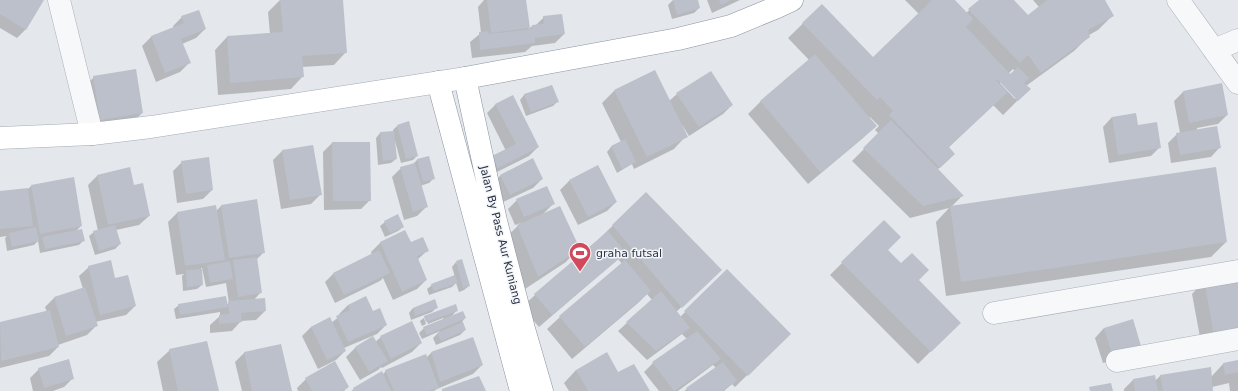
<svg xmlns="http://www.w3.org/2000/svg" width="1238" height="391" font-family="'DejaVu Sans',sans-serif">
<style>
.shadow{fill:#0003;fill-rule:evenodd}
.building{fill:#bbc0ca}
.lines{fill:none;stroke-linecap:round;stroke-linejoin:round}
.minor-casing{stroke:#a9aeb7;stroke-width:23}
.major-casing{stroke:#a3abb8;stroke-width:23}
.highway-casing{stroke:#8b94a3;stroke-width:23}
.minor{stroke:#f7f8fa;stroke-width:22}
.major{stroke:#fff;stroke-width:22}
.highway{stroke:#fff;stroke-width:22}
.labels{text-anchor:middle;stroke-width:3;stroke-linejoin:round;paint-order:stroke}
.street-label{font-size:11px;fill:#2b3445;stroke:#f4f6f9}
.poi-label{font-size:11px;fill:#2b3445;stroke:#f4f6f9;text-anchor:start}
</style>
<rect width="100%" height="100%" fill="#e4e7ec"/>
<path class="shadow" d="M0 0H43L26 29 17 38 0 28Z
M280 0H342L346 52 334 65 302 67 303 76 291 89 218 95 215 50 227 37 270 34 268 12Z
M484 0H525L529 29 532 26H535L544 17 564 34 555 43 532 46 525 52 472 58 470 42 481 33 478 7Z
M673 0H697L699 8 694 13 672 19 668 5Z
M707 0H740L712 13Z
M905 0H954L966 13 981 0H1012L1028 16 1039 7 1033 0H1104L1113 15 1098 30 1089 35V36L1074 51 1026 86 1029 89 1003 115 993 105 948 148 954 154 937 170 962 196 951 207 1226 242 1211 257 946 296 936 222 949 208 910 218 852 161 879 134 875 130 879 126 870 117 869 118 875 126 863 138 808 184 748 114 761 101 809 60 788 38 822 5 873 58 919 14ZM1013 69 1015 71 1010 75 1009 73ZM1001 82 1016 98 1015 99 1000 83Z
M182 17 205 29 196 38 182 44 189 63 180 72 156 82 142 46 151 37 174 28 173 26Z
M654 71 669 101 677 94 732 105 723 114 689 136 682 125 681 126 686 136 674 149 634 169 632 164 617 173 607 152 611 147 621 142 602 103 614 91Z
M94 77 142 113 133 122 91 128 85 86Z
M552 86 558 101 553 106 526 116 520 100 524 95Z
M1183 92 1227 115 1218 124 1197 128V130L1220 147 1211 157 1171 163 1168 143 1177 134 1180 133 1174 101Z
M496 104 538 147 529 156 489 176 484 166 506 151 487 113Z
M1112 117 1137 126 1160 147 1151 156 1109 163 1103 127Z
M397 126 417 156 413 160 401 163 395 141H394L396 159 391 163 378 165 376 138 380 133 393 132V130Z
M332 143 370 200 361 209 324 210 323 152Z
M313 146 320 195 311 204 281 209 273 160 282 151Z
M428 158 434 178 429 183 420 186 426 207 417 216 404 220 392 177 401 168 412 165 417 160Z
M182 162 212 190 203 199 177 203 173 171Z
M598 166 616 202 607 211 578 225 560 190 569 181Z
M129 168 133 186 149 216 139 225 116 230 120 244 115 249 95 255 89 236 94 232 98 231 88 185 97 176Z
M501 175 542 179 533 188 501 203 492 184Z
M31 186 81 226 76 231 83 241 79 245 40 253 38 241 34 245 7 251 5 238 7 236 0 237V192L28 189Z
M646 193 709 282 676 312 680 317 727 271 789 334 735 387 732 384 724 391H684L716 368 713 365 678 391H659L644 372 653 363 687 339 682 334 647 360 618 331 652 300 647 294 638 303 572 359 547 329 560 317 622 264 618 259 539 327 522 307 535 295 600 238Z
M517 200 554 203 541 216 578 249 566 262 525 289 505 238 521 223 515 225 508 209Z
M221 206 264 252 256 260 260 293 254 300 265 311 256 320 241 321 232 331 210 333V325L220 316V312L176 319 174 309 179 305H226L229 303 226 283 206 287 202 268H201L202 285 197 289 183 291 182 276 184 274 176 275 168 222 177 213 216 211Z
M884 221 887 250 959 323 918 364 830 275Z
M385 222 403 227 398 231 385 237 380 226Z
M405 231 410 244 428 250 417 260 426 280 417 289 393 300 383 278 380 281 335 303 325 282 334 273 372 255 371 252 380 243Z
M456 262 469 286 464 290 459 292 456 283 452 287 429 295 427 289 432 285 455 277 452 267Z
M89 267 135 306 126 315 95 322 96 326 87 335 58 345V347L49 356 0 368V323L47 312 45 307 54 298 83 289 79 276Z
M1204 281 1238 341 1202 348 1192 294Z
M348 305 386 325 377 334 344 348 345 351 336 360 318 369 302 336 311 327 329 318 331 323 340 316 339 314Z
M437 307 432 312 411 320 409 313 413 308Z
M457 310 451 317 465 318 462 322 465 330 460 335 436 345 433 338 440 331 422 339 419 333 424 328 444 320 443 318 428 324 426 318H424L426 324 422 326 420 321 425 317Z
M1104 328 1131 355 1103 363 1095 338Z
M381 337 421 343 412 352 382 368 381 367 378 370 360 380 346 357 355 348 373 338 375 342Z
M280 345 291 391H242L235 362 244 353Z
M170 350 218 391H163L157 362Z
M431 353 482 365 473 374 437 389 434 391H351L381 372 382 375 386 371 426 358Z
M1238 361V391H1230L1229 383 1212 387V391H1124V389L1133 380 1154 376 1155 381 1160 376 1211 377 1223 364Z
M39 369 73 378 64 387 53 391H33L30 378Z
M576 370 618 374 649 391H569L564 383Z
M306 379 348 387 344 391H298L297 388Z"/>
<path class="building" d="M0 0H44L26 30 0 14Z
M280 0H343L347 53 302 56 304 77 230 83 227 36 283 32Z
M487 0H526L530 28 491 33Z
M673 0H698L700 8 677 15Z
M719 0H731L721 5Z
M932 0H955L973 19 966 27 1010 74 1018 67 1029 78 1024 83 1031 89 1018 101 997 79 996 80 1008 92 949 147 955 154 940 168 889 115 893 111 880 97 877 100 802 23 822 4 873 57Z
M979 0H1014L1028 15 1047 0H1105L1114 16 1088 30 1090 37 1041 73 1028 55 1020 63 968 9Z
M199 10 206 29 181 39 191 63 165 73 151 36 184 23 181 16Z
M562 14 565 34 535 38V43L480 50 479 32 488 31 489 34 532 29V25L544 24 543 16Z
M815 54 877 126 821 173 760 101Z
M136 69 143 113 100 120 93 76Z
M655 70 688 137 647 157 614 90Z
M711 71 733 105 699 127 676 93Z
M1222 83 1228 115 1189 123 1183 91Z
M552 85 559 102 531 112 524 94Z
M513 95 539 147 498 168 492 156 516 144 495 104Z
M1136 113 1138 125 1157 122 1161 148 1118 155 1112 117Z
M891 120 964 196 923 206 863 148Z
M409 121 418 156 406 159 397 125Z
M1217 126 1221 148 1180 155 1176 133Z
M394 131 397 159 383 161 380 132Z
M625 139 636 162 622 169 611 146Z
M332 142H370L371 201H333Z
M313 145 322 195 290 200 282 150Z
M429 156 435 179 423 182 417 159Z
M209 157 213 190 186 194 181 161Z
M533 158 543 179 510 195 500 175Z
M415 163 428 207 413 212 400 167Z
M598 165 617 202 588 217 569 180Z
M130 167 134 185 143 183 150 216 108 225 97 175Z
M1216 167 1227 242 961 282 950 206Z
M74 177 82 226 40 234 31 185Z
M547 186 555 204 524 217 516 199Z
M28 188 33 226 0 229V191Z
M646 192 722 270 682 308 612 225Z
M257 199 265 253 229 258 221 205Z
M216 205 225 260 185 266 177 212Z
M560 206 580 249 538 277 517 225Z
M398 214 404 227 390 233 384 221Z
M884 220 901 237 888 250 901 263 912 253 929 270 919 280 961 323 931 352 841 262Z
M115 225 121 244 99 251 93 231Z
M36 227 39 241 12 247 9 233Z
M82 229 85 241 45 249 42 237Z
M405 230 411 242 423 237 429 251 417 256 427 280 402 292 380 242Z
M608 231 626 253 552 315 534 294Z
M379 250 390 273 344 295 333 273Z
M257 257 262 293 238 297 233 260Z
M462 259 470 286 463 288 456 261Z
M111 260 115 278 128 275 136 306 100 315 88 266Z
M625 260 651 291 585 347 559 316Z
M230 261 233 279 210 283 207 265Z
M202 269 203 285 187 287 186 270Z
M727 269 791 334 748 376 684 311Z
M1238 274V332L1214 336 1204 280Z
M455 275 458 283 434 291 431 284Z
M85 287 98 326 66 336 54 297Z
M661 291 690 328 656 351 626 322Z
M226 296 228 307 180 315 178 304Z
M366 296 373 311 380 308 387 325 348 342 336 316 350 310 348 305Z
M265 298 266 311 241 313 242 322 219 324V315L229 314 228 301Z
M435 299 438 308 415 316 413 308Z
M456 304 458 311 426 322 424 316Z
M50 310 59 347 1 361 0 322Z
M463 311 466 318 427 335 423 327Z
M330 317 346 351 327 360 311 327Z
M1133 319 1141 346 1112 355 1104 328Z
M412 321 422 343 391 359 380 336Z
M463 322 466 330 441 341 437 333Z
M697 331 721 359 674 391 652 362Z
M373 336 388 361 369 372 355 347Z
M473 337 483 365 440 382 431 352Z
M207 341 219 391H178L169 349Z
M281 344 292 391H252L244 352Z
M607 352 618 372 634 364 650 391H588L576 370Z
M426 354 439 388 428 391H394L385 370Z
M69 359 74 379 44 388 38 368Z
M1238 360V372L1225 375 1223 363Z
M335 361 349 387 342 391H312L305 378Z
M723 362 737 381 722 391H688L686 388Z
M1211 367 1213 391H1163L1160 375Z
M382 371 391 391H354L353 388Z
M1155 375 1158 391H1135L1133 379Z
M479 376 486 391H442V389Z
M1111 383 1113 391H1090L1089 387Z"/>
<g class="lines">
<g class="minor-casing">
<path id="minor" d="M59 0 92 134
M1178 0 1238 83
M1214 50 1238 40
M994 313 1238 271
M1117 361 1238 339"/>
</g>
<g class="major-casing">
<path id="major" d="M0 138 92 134 151 127 465 78"/>
</g>
<g class="highway-casing">
<path id="highway" d="M438 82 521 391
M542 391 524 329 496 221 465 78 678 39 731 26 777 7 792 0"/>
</g>
<use href="#minor" class="minor"/>
<use href="#major" class="major"/>
<use href="#highway" class="highway"/>
</g>
<defs>
<g id="stadium-pin" transform="scale(1.15)"><path d="M0 17L-7.5 6A9.5 9.5 0 1 1 7.5 6Z" fill="#d1495b" stroke="#f4f6f9"/><path d="M0-5a6.5 5 0 1 0 0 10a6.5 5 0 1 0 0-10ZM-3.5-1.8h7v3.6h-7Z" fill="#fff"/></g>
</defs>
<g fill-rule="evenodd">
<use href="#stadium-pin" x="580" y="253"/>
</g>
<g class="labels">
<g class="street-label">
<text transform="translate(501 235) rotate(76)" y="4">Jalan By Pass Aur Kuniang</text>
</g>
<g class="poi-label">
<text x="596" y="257">graha futsal</text>
</g>
</g>
</svg>
